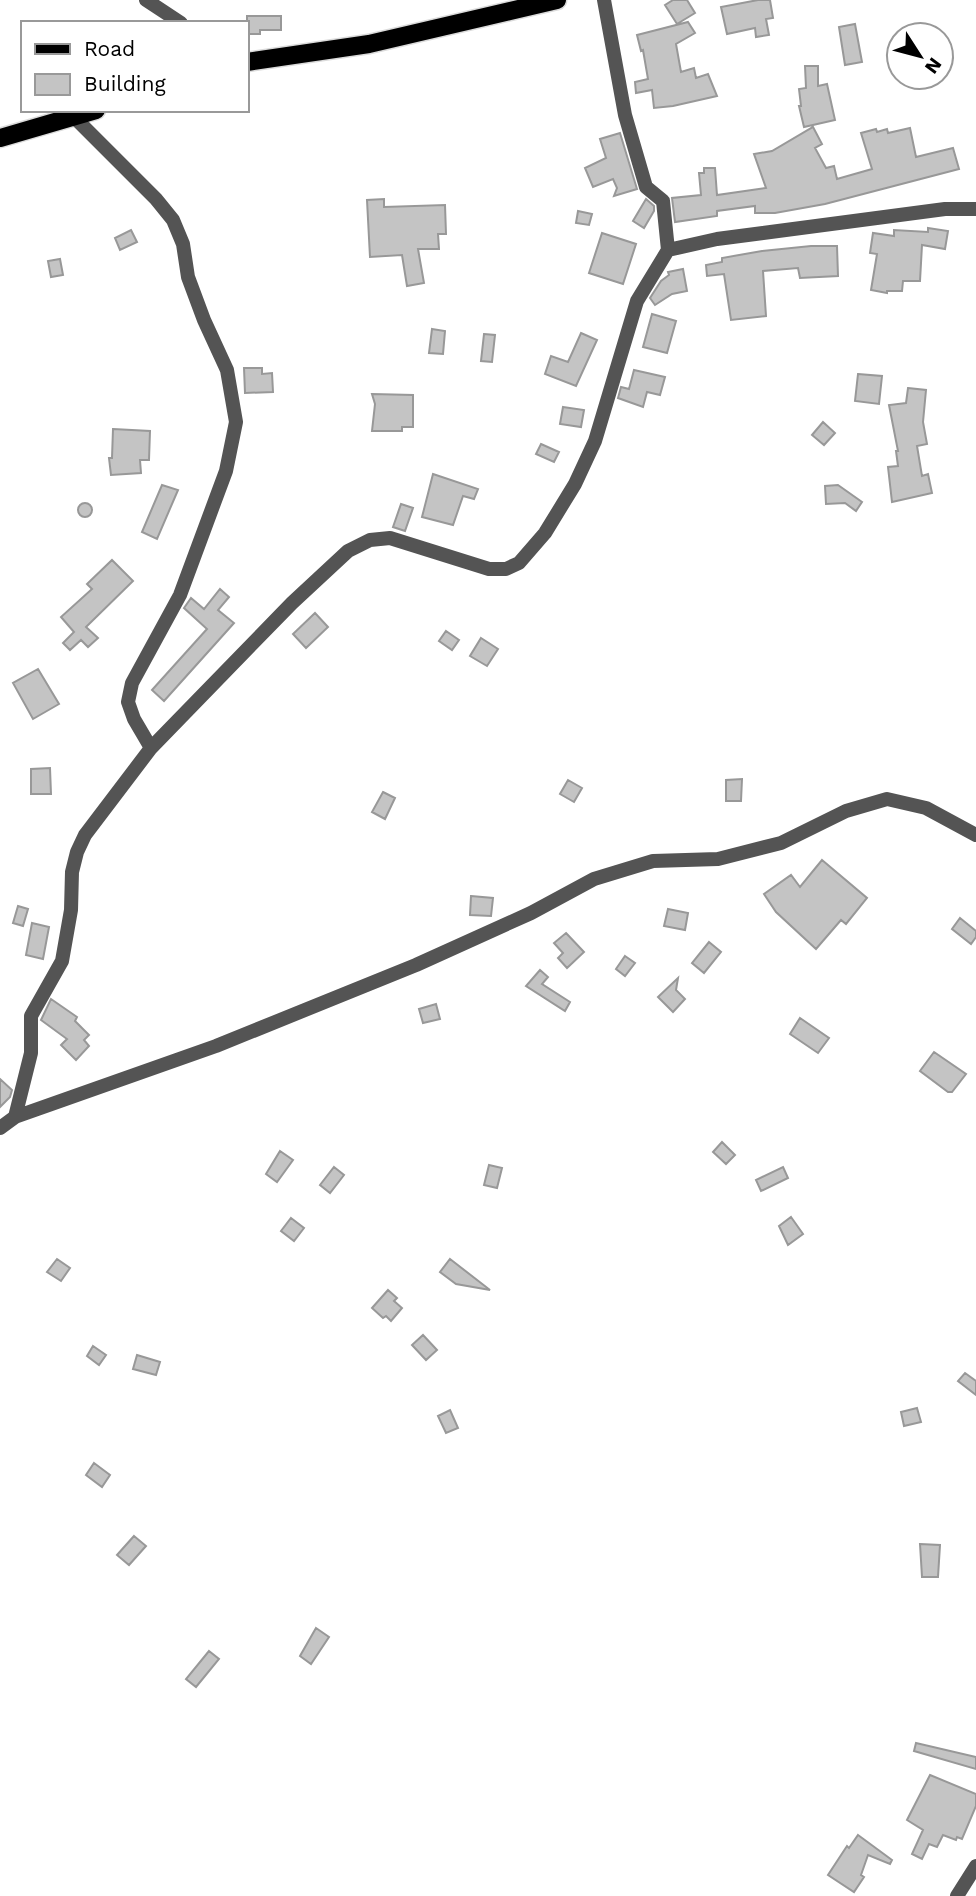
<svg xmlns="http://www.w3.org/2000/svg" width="976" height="1896" font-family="'Work Sans',sans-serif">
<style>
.building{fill:#c4c4c4;stroke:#989898;stroke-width:2}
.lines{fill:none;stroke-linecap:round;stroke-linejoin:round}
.major-casing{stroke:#dbdbdb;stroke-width:21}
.minor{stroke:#545454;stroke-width:14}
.major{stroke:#000;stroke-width:18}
</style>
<rect width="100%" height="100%" fill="#fff"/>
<path class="building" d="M673 0H687L695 13 677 24 665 5Z
M758 0H770L773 18 766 19 769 35 756 37 755 28 727 34 721 7Z
M247 16H281V30H260V34H247Z
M688 22 695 33 676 44 681 72 694 68 696 78 708 74 717 96 673 106 654 108 652 90 636 93 635 82 648 79 643 50 641 51 637 35Z
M855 24 862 62 845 65 839 27Z
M805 66H818V86L827 84 835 120 804 127 799 106H801L799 89 806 88Z
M813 127 822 144 815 148 826 168 834 166 837 179 872 169 861 133 876 129 877 132 887 129 888 133 910 128 916 157 953 148 959 169 825 204 775 213H755V206L717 211V216L675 222 672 198 701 195 699 173H704V168H715L717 195 766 188 754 154 772 151Z
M620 133 637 189 614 196 617 188 613 179 593 187 585 168 606 158 600 139Z
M384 199V207L445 205 446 234H438L439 249H418L424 283 407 286 402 255 370 257 367 200Z
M646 199 654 206V211L644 228 633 221Z
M578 211 592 214 589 225 576 223Z
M928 228 948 231 945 249 922 245 920 281H903L902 291H887V293L871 290 877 254 870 253 873 233 894 236V230L928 232Z
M131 230 137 242 120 250 115 238Z
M602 233 636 244 623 284 589 273Z
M811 246H837L838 276 800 278 798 268 763 271 766 316 731 320 724 274 707 276 706 265 722 262V258L762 251Z
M60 259 63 275 51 277 48 261Z
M683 269 687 291 672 294 655 305 650 298 661 281 669 275 668 272Z
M652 314 676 321 667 353 643 347Z
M432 329 445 331 443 354 429 353Z
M581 333 597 340 576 386 545 374 551 356 568 362Z
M484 334 495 335 492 362 481 361Z
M244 368H262V374L272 373 273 392 245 393Z
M634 370 665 377 660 395 647 392 643 407 618 398 621 387 629 389Z
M858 374 882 376 879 404 855 401Z
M908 388 926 390 923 422 927 444 917 446 922 476 928 474 932 493 892 502 888 467 898 466 896 451H898L889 405 906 403Z
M372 394 413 395V427H402V431H372L375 404Z
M563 407 584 410 581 427 560 424Z
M823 422 835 433 824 445 812 435Z
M113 429 150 431 149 460H140L141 473 111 475 109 458H112Z
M541 444 559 452 554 462 536 454Z
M433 474 478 489 474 499 463 496 453 525 422 517Z
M162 485 178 490 157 539 142 532Z
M838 485 862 502 856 511 845 503 826 504 825 486Z
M78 510a7 7 0 1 1 14 0a7 7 0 1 1-14 0Z
M401 504 413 508 405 531 393 527Z
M112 560 133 581 86 627 98 638 88 647 81 640 70 650 63 643 74 632 61 617 92 589 87 584Z
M220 589 229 597 218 610 234 623 164 701 152 690 207 629 184 608 191 598 204 609Z
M315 613 328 627 306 648 293 634Z
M446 631 459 640 452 650 439 641Z
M481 638 498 649 487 666 470 656Z
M38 669 59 704 33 719 13 683Z
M50 768 51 794H31V769Z
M742 779 741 801H726V780Z
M568 780 582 788 574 802 560 794Z
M383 792 395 798 385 819 372 812Z
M822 860 867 898 846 924 841 920 816 949 776 912 764 894 791 875 800 887Z
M471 896 493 898 491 916 470 915Z
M18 906 28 909 23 926 13 923Z
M668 909 688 913 685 930 664 926Z
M960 918 976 931V937L971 944 952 929Z
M32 923 49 927 43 959 26 955Z
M566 933 584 952 567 968 558 958 563 953 554 943Z
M709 942 721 952 704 973 692 963Z
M625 956 635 963 625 976 616 969Z
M540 970 548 977 542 984 570 1002 565 1011 526 986Z
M678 978 676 990 685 999 673 1012 658 997Z
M51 999 77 1017 75 1021 89 1035 84 1040 89 1046 76 1060 61 1045 67 1039 41 1020Z
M436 1004 440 1019 423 1023 419 1009Z
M800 1018 829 1038 818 1053 790 1034Z
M934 1052 966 1074 952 1092H948L920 1071Z
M0 1079 12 1090 10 1097 0 1107Z
M722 1142 735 1155 726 1164 713 1152Z
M280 1151 293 1160 277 1182 266 1174Z
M489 1165 502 1168 497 1188 484 1185Z
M334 1167 344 1175 330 1193 320 1185Z
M783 1167 788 1178 761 1191 756 1180Z
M791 1217 803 1234 788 1245 779 1226Z
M291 1218 304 1228 294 1241 281 1231Z
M57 1259 70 1268 61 1281 47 1272Z
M450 1259 490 1290 456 1284 440 1272Z
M388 1290 397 1298 394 1301 402 1308 391 1321 386 1316 383 1318 372 1308Z
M423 1335 437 1350 426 1360 412 1345Z
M93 1346 106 1355 99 1365 87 1356Z
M137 1355 160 1362 156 1375 133 1369Z
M965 1373 976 1381V1395L958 1381Z
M917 1408 921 1422 904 1426 901 1412Z
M450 1410 458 1428 446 1433 438 1416Z
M94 1463 110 1475 102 1487 86 1475Z
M134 1536 146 1546 129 1565 117 1555Z
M920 1544 940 1545 938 1577H922Z
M316 1628 329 1637 311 1664 300 1656Z
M209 1651 219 1659 196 1687 186 1679Z
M916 1743 976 1757V1769L914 1751Z
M930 1775 976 1794V1806L962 1839 957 1837 956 1840 943 1835 937 1847 929 1844 922 1859 912 1854 923 1830 907 1820Z
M858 1835 892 1860 890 1864 868 1855 861 1875 864 1877 854 1892 828 1875 847 1846 849 1848Z"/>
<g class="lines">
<g class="major-casing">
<path id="major" d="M247 62 369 44 557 0
M0 138 96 110"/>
</g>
<path class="minor" d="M146 0 181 23
M604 0 625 115 646 187 663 201 668 250
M151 748 292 603 348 551 370 540 390 538 489 569H506L519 563 545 533 575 484 595 441 637 301 668 250 717 239 945 209H976
M15 1117 31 1053V1016L62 961 71 910 72 872 77 852 85 835 151 748 134 719 128 702 132 683 180 595 226 471 236 422 227 370 204 320 188 277 183 244 173 220 156 199 74 117
M0 1128 15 1117 216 1046 416 965 531 913 594 879 653 861 718 859 781 843 846 811 887 799 926 808 976 835
M957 1896 976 1866"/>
<use href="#major" class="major"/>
</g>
<rect x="21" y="21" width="228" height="91" fill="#ffffff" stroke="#999999" stroke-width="2"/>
<rect x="35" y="44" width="35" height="10" fill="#000000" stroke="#999999" stroke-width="2"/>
<text x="84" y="56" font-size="21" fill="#000000">Road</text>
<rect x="35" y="74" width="35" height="21" fill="#c4c4c4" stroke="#999999" stroke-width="2"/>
<text x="84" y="91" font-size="21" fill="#000000">Building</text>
<g transform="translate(920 56) rotate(126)"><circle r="33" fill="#ffffff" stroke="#999999" stroke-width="2"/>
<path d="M0-5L12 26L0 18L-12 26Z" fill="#000000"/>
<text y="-10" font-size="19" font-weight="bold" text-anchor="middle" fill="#000000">N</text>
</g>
</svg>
